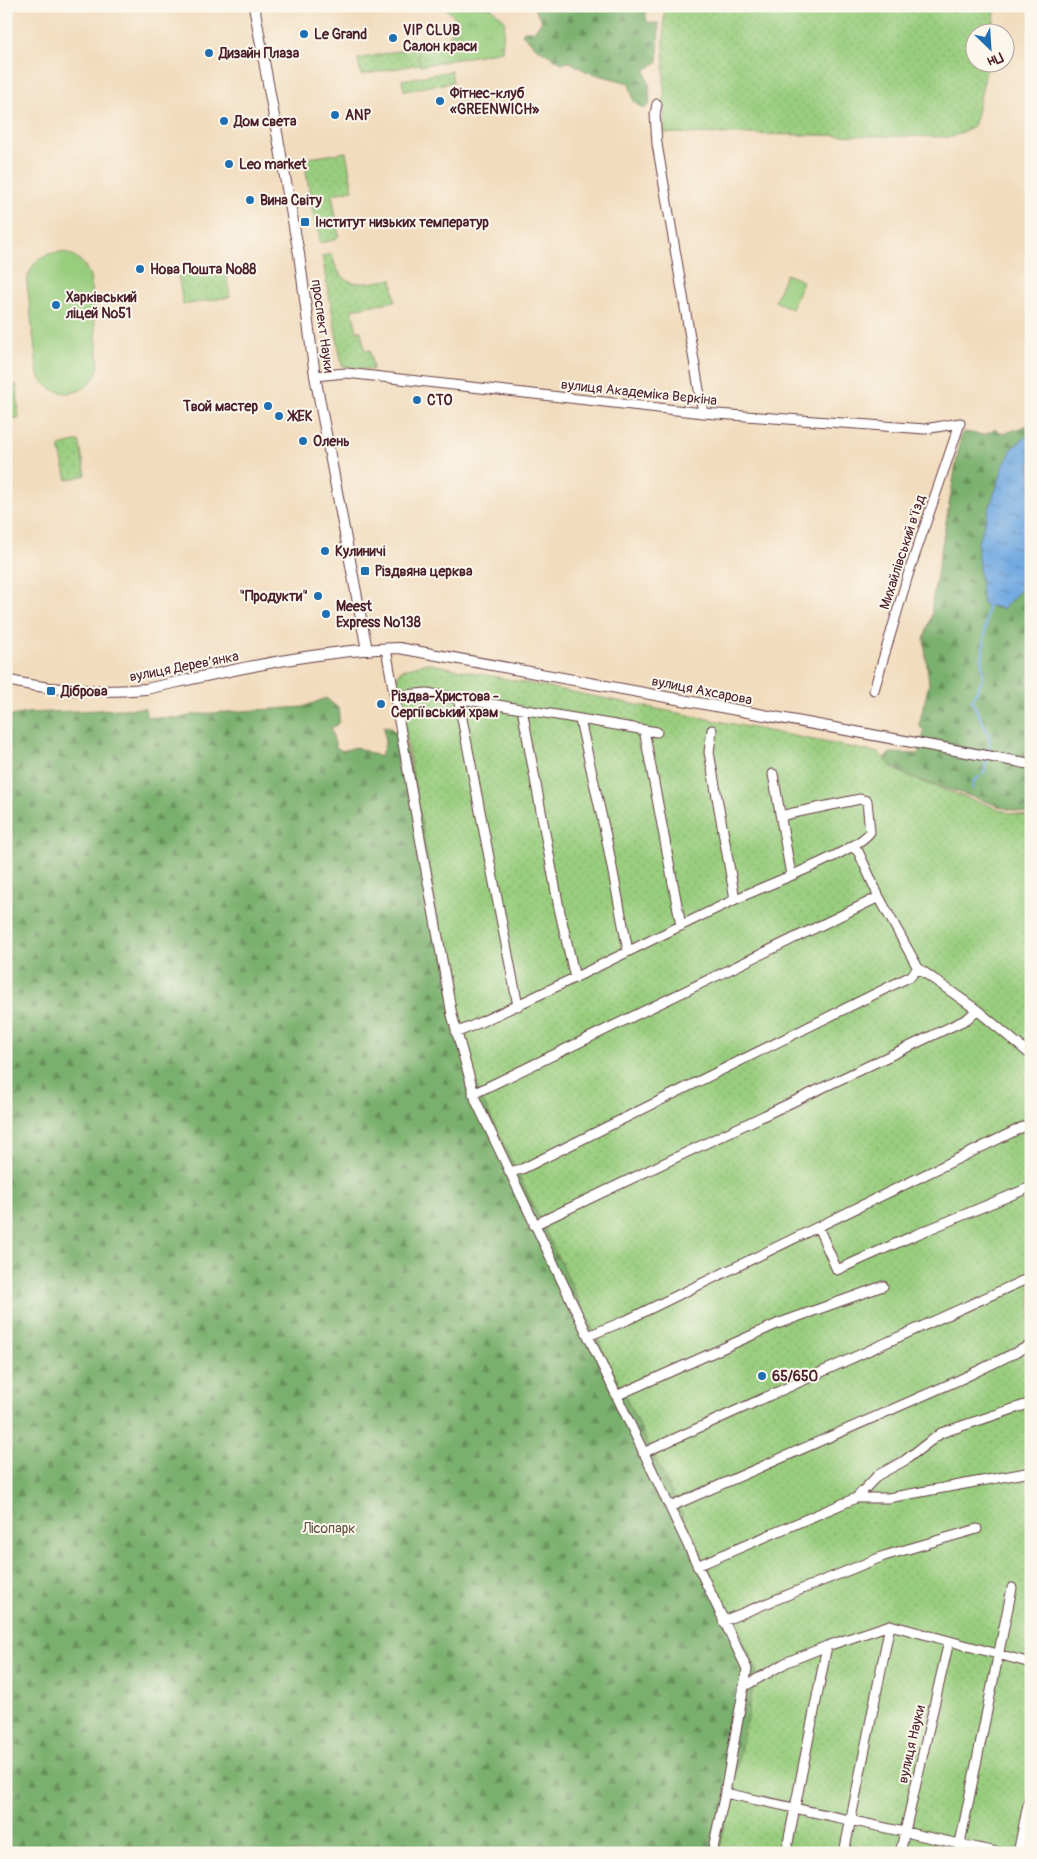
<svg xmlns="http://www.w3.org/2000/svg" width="1037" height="1859" font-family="Pangolin,sans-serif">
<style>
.grass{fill:url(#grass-tufts);stroke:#727654}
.forest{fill:url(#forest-firs);stroke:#62684c}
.park{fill:url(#park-dots);stroke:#727654}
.pitch{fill:#99cd7e;stroke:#727654}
.water{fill:url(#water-ripples);stroke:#5e6486}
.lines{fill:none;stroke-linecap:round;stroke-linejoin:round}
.stream{stroke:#72aae1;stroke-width:2.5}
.minor-casing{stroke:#633b41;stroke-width:11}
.major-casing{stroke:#633b41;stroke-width:12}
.minor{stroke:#fff;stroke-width:9}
.major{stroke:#fff;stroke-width:10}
.poi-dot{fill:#1f6fb2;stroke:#fbf7ec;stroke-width:2}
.labels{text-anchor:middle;stroke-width:4;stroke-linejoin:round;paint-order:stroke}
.poi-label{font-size:14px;font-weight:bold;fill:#4a1f2b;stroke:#fbf7ec;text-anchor:start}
.street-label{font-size:14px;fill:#4a1f2b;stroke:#fbf7ec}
.park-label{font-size:14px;fill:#625344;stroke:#fbf7ec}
</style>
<defs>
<pattern id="grass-tufts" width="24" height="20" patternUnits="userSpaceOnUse" patternTransform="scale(1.25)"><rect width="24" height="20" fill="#99cd7e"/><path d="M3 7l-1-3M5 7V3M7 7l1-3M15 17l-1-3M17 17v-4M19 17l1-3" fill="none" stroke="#85b06d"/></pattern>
<pattern id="forest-firs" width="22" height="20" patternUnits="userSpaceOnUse" patternTransform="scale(1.25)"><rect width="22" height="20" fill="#7ab06d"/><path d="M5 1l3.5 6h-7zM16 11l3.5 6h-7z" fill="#668f5a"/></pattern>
<pattern id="park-dots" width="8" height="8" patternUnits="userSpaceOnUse" patternTransform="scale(1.25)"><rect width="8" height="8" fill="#99cd7e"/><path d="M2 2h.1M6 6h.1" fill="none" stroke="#85b06d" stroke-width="1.8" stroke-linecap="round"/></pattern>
<pattern id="water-ripples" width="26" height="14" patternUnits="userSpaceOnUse" patternTransform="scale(1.25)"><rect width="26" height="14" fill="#72aae1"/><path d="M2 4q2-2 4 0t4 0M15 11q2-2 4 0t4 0" fill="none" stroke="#608ab7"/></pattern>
</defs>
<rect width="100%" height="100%" fill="#fbf7ec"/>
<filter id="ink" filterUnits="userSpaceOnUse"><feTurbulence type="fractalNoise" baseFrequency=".02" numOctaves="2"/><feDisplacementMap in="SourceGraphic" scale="10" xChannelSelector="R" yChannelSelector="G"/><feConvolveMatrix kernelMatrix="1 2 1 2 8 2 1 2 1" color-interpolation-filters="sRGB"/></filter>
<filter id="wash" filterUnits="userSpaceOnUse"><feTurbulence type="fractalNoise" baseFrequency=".0096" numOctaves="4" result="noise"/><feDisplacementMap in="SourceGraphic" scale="20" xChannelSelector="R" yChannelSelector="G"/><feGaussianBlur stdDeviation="1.12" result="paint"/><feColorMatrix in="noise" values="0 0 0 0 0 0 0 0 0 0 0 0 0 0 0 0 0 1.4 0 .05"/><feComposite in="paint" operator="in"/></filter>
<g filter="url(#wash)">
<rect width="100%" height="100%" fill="#f2dcbe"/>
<path class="grass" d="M444 6H489L505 20 502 51 420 66 417 49 444 43 459 22Z"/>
<path class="forest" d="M536 6H646V20L651 23H659L658 62 645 70 649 85 650 104 644 109 634 102 629 83 587 72 570 62 562 63 537 48 522 34 524 31H534L542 21 535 10Z
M1031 424V814C1007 811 987 801 964 794 936 785 906 780 883 759L890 753 918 754 924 732 919 725 929 684 924 639 932 614V603L961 435 963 432 984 435 996 429 1003 434Z
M326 698 339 709V723L331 729 336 747 342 751 356 747 380 757 385 745 384 726 390 727 396 733 402 730 480 1095 757 1670 719 1853H6V717L27 713 145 708 147 717 180 718 197 714 303 707Z"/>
<path class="park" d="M664 6H996L992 32H974V62L988 63 974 126 952 137 664 133Z
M417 47 420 64 361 75 358 59Z
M451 71 453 82 404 91 402 80Z
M346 152 353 190 332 194 339 235 335 240 319 243V230L316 229 306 172 307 168 303 159Z
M332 254C340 291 362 284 392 279L395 301 352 309 357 331H361L365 351 370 350 373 370 342 366 322 256Z
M225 266 230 297 183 305 178 274Z
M79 441 86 475 67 480 59 446Z
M426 663 879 753 895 770 925 783 1010 813 1031 817V1853H719L757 1670 480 1095 458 1028 396 680 401 670Z"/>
<path class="pitch" d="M62 252C76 254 85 263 90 276L99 365C93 397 54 403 38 375L27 283C29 264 43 252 62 252Z
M786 274 803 281 792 309 775 301Z
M6 385H17L19 418 6 419Z"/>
<path class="water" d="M1031 433V578L1003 609 983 604 978 557V542L1004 465 1013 447Z"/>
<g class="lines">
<path class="stream" d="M988 603 982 661 983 678 972 700C979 720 994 732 989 754
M984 773 987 760
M973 789V782L979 777"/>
</g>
</g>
<g filter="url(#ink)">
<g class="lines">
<g class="minor-casing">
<path id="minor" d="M657 104 655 114 657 144 703 413
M315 376 346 373 703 413 925 429 960 423 908 575 874 690
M386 649 452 1015 476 1101 747 1669 725 1793 712 1853
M395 696 427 693 657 732
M458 698 518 1006
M522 709 559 908 575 978
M580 720 606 836 628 951
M644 730 681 926
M712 730 709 752 735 899
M773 774 781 819
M852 847 858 851 879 897 918 968 977 1010 1031 1055
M456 1033C550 992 641 944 734 900 761 887 855 853 870 832L867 801 860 799 784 815 781 819 791 875
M473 1094 879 897
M509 1172 522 1169 911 976 918 968
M534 1225 967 1019 977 1010
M818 1227 837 1270 915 1235 1031 1187
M588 1336 627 1320 1031 1123
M616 1396 777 1324 883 1286
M643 1453 1031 1277
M856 1498H888L1031 1472
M670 1507 959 1380 1031 1345
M697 1566 856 1498 878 1475 904 1461 941 1433 1031 1403
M723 1621 884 1556 977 1529
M743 1687 787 1662 827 1646 890 1625 1031 1663
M725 1793 1001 1853
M786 1853 827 1646
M844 1853 890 1625
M900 1853 949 1641
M958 1853 1012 1588
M1018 1853 1031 1790"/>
</g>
<g class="major-casing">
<path id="major" d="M254 6 299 254 315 376 367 650
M6 680C52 691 99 693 146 689 229 671 314 650 399 648L1031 764"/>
</g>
<use href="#minor" class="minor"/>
<use href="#major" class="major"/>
</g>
</g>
<g class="poi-dot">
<circle cx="304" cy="34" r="5"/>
<circle cx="393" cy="38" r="5"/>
<circle cx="209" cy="53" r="5"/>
<circle cx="440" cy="101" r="5"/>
<circle cx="335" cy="115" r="5"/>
<circle cx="224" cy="121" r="5"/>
<circle cx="229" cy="164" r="5"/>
<circle cx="250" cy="200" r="5"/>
<rect x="300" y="217" width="10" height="10" rx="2.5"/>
<circle cx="140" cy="269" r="5"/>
<circle cx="56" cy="305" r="5"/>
<circle cx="417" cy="400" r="5"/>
<circle cx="268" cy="406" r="5"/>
<circle cx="279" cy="416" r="5"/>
<circle cx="303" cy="441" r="5"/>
<circle cx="325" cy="551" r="5"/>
<rect x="360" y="566" width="10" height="10" rx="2.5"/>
<circle cx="318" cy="596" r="5"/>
<circle cx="326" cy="614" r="5"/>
<rect x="46" y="686" width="10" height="10" rx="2.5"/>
<circle cx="381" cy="704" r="5"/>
<circle cx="762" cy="1376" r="5"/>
</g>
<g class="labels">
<g class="poi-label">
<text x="403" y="35">VIP CLUB<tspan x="403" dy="16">Салон краси</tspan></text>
<text x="314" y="39">Le Grand</text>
<text x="219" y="58">Дизайн Плаза</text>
<text x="450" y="98">Фітнес-клуб<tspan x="450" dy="16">«GREENWICH»</tspan></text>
<text x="345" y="120">ANP</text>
<text x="234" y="126">Дом света</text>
<text x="239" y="169">Leo market</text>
<text x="260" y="205">Вина Світу</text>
<text x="315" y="227">Інститут низьких температур</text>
<text x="150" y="274">Нова Пошта №88</text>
<text x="66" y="302">Харківський<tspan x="66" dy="16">ліцей №51</tspan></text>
<text x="427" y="405">СТО</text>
<text x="258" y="411" text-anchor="end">Твой мастер</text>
<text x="289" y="421">ЖЕК</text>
<text x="313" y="446">Олень</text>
<text x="335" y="556">Кулиничі</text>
<text x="375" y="576">Різдвяна церква</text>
<text x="308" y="601" text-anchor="end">"Продукти"</text>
<text x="336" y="611">Meest<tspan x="336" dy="16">Express №138</tspan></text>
<text x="61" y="696">Діброва</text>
<text x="391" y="701">Різдва-Христова -<tspan x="391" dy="16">Сергіївський храм</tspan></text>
<text x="772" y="1381">65/650</text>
</g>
<g class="street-label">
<text transform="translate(323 326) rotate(82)" y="5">проспект Науки</text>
<text transform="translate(639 392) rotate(6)" y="5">вулиця Академіка Вєркіна</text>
<text transform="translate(902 552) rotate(-72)" y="5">Михайлівський в'їзд</text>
<text transform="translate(184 666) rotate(-11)" y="5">вулиця Дерев’янка</text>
<text transform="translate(702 690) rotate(11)" y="5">вулиця Ахсарова</text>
<text transform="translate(911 1744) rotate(-77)" y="5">вулиця Науки</text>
</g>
<g class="park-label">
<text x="329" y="1533">Лісопарк</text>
</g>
</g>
<rect width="1037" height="1859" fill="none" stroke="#fbf7ec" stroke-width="25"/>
<g transform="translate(990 48) rotate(155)"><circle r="24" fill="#fbf7ec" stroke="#b4a19f"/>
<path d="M0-4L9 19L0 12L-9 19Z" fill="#1f6fb2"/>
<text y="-8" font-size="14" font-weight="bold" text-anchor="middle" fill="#4a1f2b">Пн</text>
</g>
</svg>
